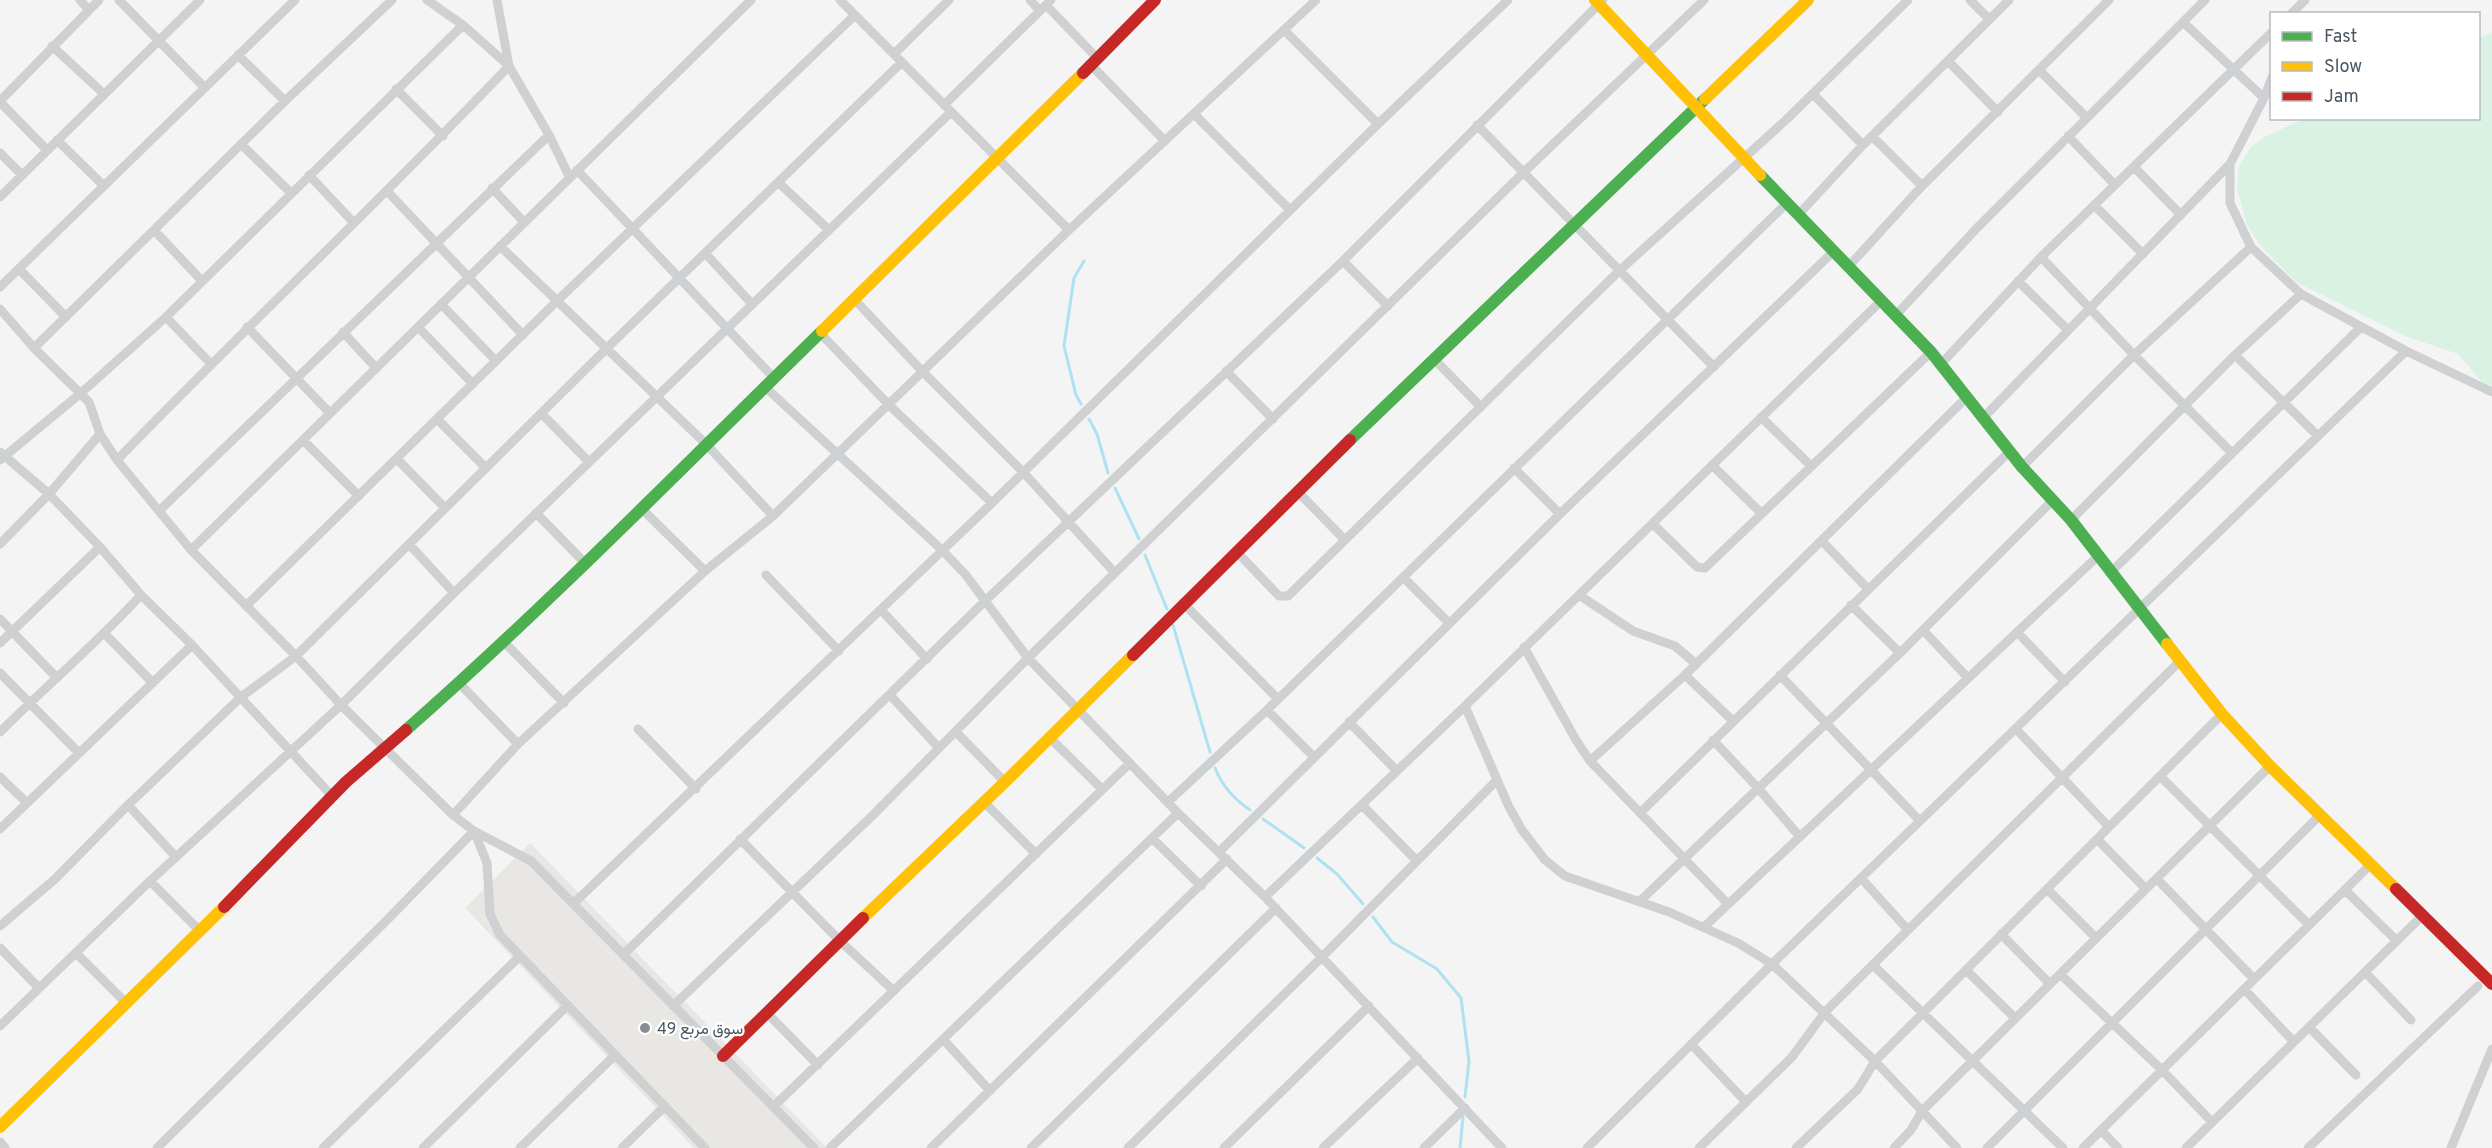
<svg xmlns="http://www.w3.org/2000/svg" width="2492" height="1148" font-family="Overpass,Vazirmatn,sans-serif">
<style>
.commercial{fill:#e8e7e3}
.green{fill:#d9f2e3}
.lines{fill:none;stroke-linecap:round;stroke-linejoin:round}
.stream{stroke:#aee2f0;stroke-width:3}
.street{stroke:#ced0d2;stroke-width:9}
.fast{stroke:#4caf50;stroke-width:12}
.slow{stroke:#ffc107;stroke-width:12}
.jam{stroke:#c62828;stroke-width:12}
.poi-dot{fill:#868d94;stroke:#fff;stroke-width:2}
.labels{text-anchor:middle;stroke-width:4.5;stroke-linejoin:round;paint-order:stroke}
.poi-label{font-size:16px;fill:#4a5661;stroke:#fff;text-anchor:start}
</style>
<rect width="100%" height="100%" fill="#f4f4f4"/>
<path class="commercial" d="M530 843 827 1148H694L465 908Z"/>
<path class="green" d="M2492 32V386L2481 381 2458 354 2405 336 2296 282 2259 244 2247 225 2237 188 2239 166 2251 147 2266 136 2304 119 2478 118 2479 38Z"/>
<g class="lines">
<path class="stream" d="M1081 404 1076 395 1064 346 1074 278 1084 261
M1089 419 1097 434 1108 473
M1115 488 1139 539
M1145 555 1167 609
M1173 625 1210 752
M1215 768C1222 786 1234 799 1250 810
M1263 819 1304 848
M1317 858 1337 874 1363 904
M1373 917 1392 942 1437 969 1461 998 1469 1061 1465 1097
M1460 1148 1463 1117"/>
<path class="street" d="M80 0 89 10
M119 0 205 88
M427 0 463 25 509 66 549 135 570 178
M840 0 1069 230
M1030 0 1040 11
M1970 0 1989 19
M1046 5 1097 58
M2291 14 2305 0
M2183 22 2264 98
M1284 30 1378 124
M52 46 104 94
M894 54 949 0
M238 55 285 101
M1949 62 1998 112
M1091 65 1165 141
M2039 70 2086 117
M2272 77 2264 98 2230 164V203L2251 247 2301 294 2406 351 2492 392
M396 89 443 136
M1813 94 1863 145
M0 101 99 0
M0 102 47 150
M944 105 1051 0
M1194 114 1290 210
M1477 125 1714 367
M1872 136 1922 186
M2068 136 2115 185
M57 140 104 186
M241 144 291 193
M0 153 22 175
M2134 167 2181 215
M577 170 774 378
M309 175 354 223
M778 182 829 230
M492 188 524 222
M387 191 523 335
M0 197 200 0
M2094 205 2143 254
M1798 215 1863 145 2009 0
M154 230 202 281
M500 246 706 444 773 516
M705 253 752 304
M2041 257 2134 355 2232 453
M1343 261 1388 306
M1849 266 1922 186 2109 0
M19 269 66 317
M2018 281 2068 330
M0 287 295 0
M854 299 922 371 1023 472 1115 573
M441 304 496 361
M0 309 34 348 89 402 100 434 117 460 191 550 296 656 341 705 453 815 474 831 531 861 814 1148
M1896 315 1977 228 2205 0
M166 317 211 364
M247 327 330 413
M418 327 473 384
M343 332 376 368
M820 333 888 404 992 503
M34 348 285 101 392 0
M2235 355 2318 436
M1434 359 1481 407
M1941 364 2041 257 2272 32
M1226 371 1273 419
M765 387 941 549 965 574 1028 658 1178 813 1265 897 1502 1148
M541 413 589 462
M1761 417 1811 466
M1983 418 2230 164
M437 419 486 468
M303 440 359 496
M0 452 49 494 100 547 141 595 192 645 332 796
M397 459 445 508
M0 460 81 393 166 317 463 25
M117 460C246 327 381 200 509 66L497 0
M1712 465 1761 513
M2022 467 2134 355 2251 247
M1514 468 1560 514
M1297 491 1345 540
M641 508 705 571
M160 510 549 135
M536 513 585 563
M2071 520 2235 355 2301 294
M1653 524 1697 567 1705 568 1931 352
M1822 541 1868 589
M0 544 49 494 100 434
M409 544 454 593
M191 550 751 0
M1236 551 1279 596H1288L1619 271 1786 120 1908 0
M2110 573 2361 327
M766 575 839 651
M1403 577 1449 623
M1579 595 1633 631 1675 646 1696 664
M1183 603 1278 699
M1851 605 1900 653
M246 606 557 301 855 15
M881 610 927 659
M0 619 57 678
M1923 630 1968 678
M2017 632 2065 682
M105 634 153 683
M503 641 564 703
M0 643 100 547
M1524 647 1576 740 1590 761 1728 904
M0 673 79 753
M1685 675 1733 721
M1780 675 1920 821
M459 683 518 744
M890 695 939 748
M1465 706 1509 807 1522 830 1545 860 1565 876 1669 912 1738 943 1772 964 1875 1061 1957 1148
M1267 710 1314 757
M1349 722 1397 771
M638 729 696 789
M2016 729 2109 827
M0 732C46 686 96 644 141 595
M956 732 1005 782
M1050 738 1102 789
M1713 740 1758 788 1800 837
M1590 761 1685 675 1967 397
M2160 776 2309 925
M0 777 27 803
M984 802 1036 854
M1168 802 1267 710 1787 203
M128 805 176 857
M1362 805 1417 861
M1640 813 2010 451
M453 815 518 744 705 571 773 516 1069 230 1316 0
M0 829 192 645
M1152 838 1201 886
M740 839 840 941 894 991
M2097 839 2146 889
M1219 852 1560 514 1834 251
M1861 878 1908 930
M2157 879 2254 979
M2047 889 2096 938
M2345 890 2397 941
M1265 897 1465 706 1882 300
M1640 901 1900 653 2053 500
M573 904 992 503 1378 124 1508 0
M0 926 55 879 128 805 241 697 296 656 607 348 902 62
M1704 927 2098 556
M199 930 150 881 341 705 454 593 951 112
M2001 934 2050 984
M0 948 38 987
M76 953 126 1003
M623 955 985 601 1343 261 1603 0
M1873 965 2063 1148
M1966 970 2015 1018
M2365 972 2411 1020
M2060 974 2162 1070 2212 1122
M2244 989 2294 1042
M673 1006 872 816 1028 658 1523 173 1704 0
M767 1013 818 1065
M0 1026 150 881
M2309 1027 2356 1075
M943 1039 990 1091
M1691 1044 1746 1102
M773 1107 1130 763
M2101 1130 2118 1148
M0 1142 5 1148
M157 1148 387 920 474 831 487 863 490 914 500 935 705 1148
M323 1148 520 956
M423 1148 568 1005
M520 1148 615 1055
M622 1148 665 1106
M830 1148 1178 813
M931 1148 1227 859
M1031 1148 1276 908
M1128 1148 1322 957 1496 781
M1224 1148 1369 1006
M1323 1148 1418 1058
M1424 1148 1465 1108
M1587 1148 1772 964 2406 351
M1699 1148 1792 1057 1825 1012 2180 661
M1796 1148 1858 1089 1875 1061 2222 714
M1894 1148 1911 1130 1922 1111 2270 766
M1987 1148 2320 815
M2083 1148 2370 865
M2186 1148 2423 915
M2308 1148 2478 986
M2451 1148 2492 1049"/>
<path class="fast" d="M1760 175 1931 352 2022 467 2071 520 2167 644
M1350 440 1705 99
M406 730C550 603 685 465 822 331"/>
<path class="slow" d="M1595 0 1760 175
M1705 99 1808 0
M822 331 1083 73
M2167 644 2222 714 2270 766 2396 889
M863 918 1005 782 1133 655
M0 1127 224 907"/>
<path class="jam" d="M1083 73 1155 0
M1133 655 1350 440
M2396 889 2492 984
M224 907 346 782 406 730
M723 1056 863 918"/>
</g>
<circle class="poi-dot" cx="645" cy="1028" r="6"/>
<g class="labels">
<g class="poi-label">
<text x="657" y="1034">سوق مربع 49</text>
</g>
</g>
<rect x="2270" y="12" width="210" height="108" fill="#ffffff" stroke="#b7bbc0" stroke-width="1.5"/>
<rect x="2282" y="32" width="30" height="9" fill="#4caf50" stroke="#b7bbc0" stroke-width="1.5"/>
<text x="2324" y="42" font-size="18" fill="#4a5661">Fast</text>
<rect x="2282" y="62" width="30" height="9" fill="#ffc107" stroke="#b7bbc0" stroke-width="1.5"/>
<text x="2324" y="72" font-size="18" fill="#4a5661">Slow</text>
<rect x="2282" y="92" width="30" height="9" fill="#c62828" stroke="#b7bbc0" stroke-width="1.5"/>
<text x="2324" y="102" font-size="18" fill="#4a5661">Jam</text>
</svg>
